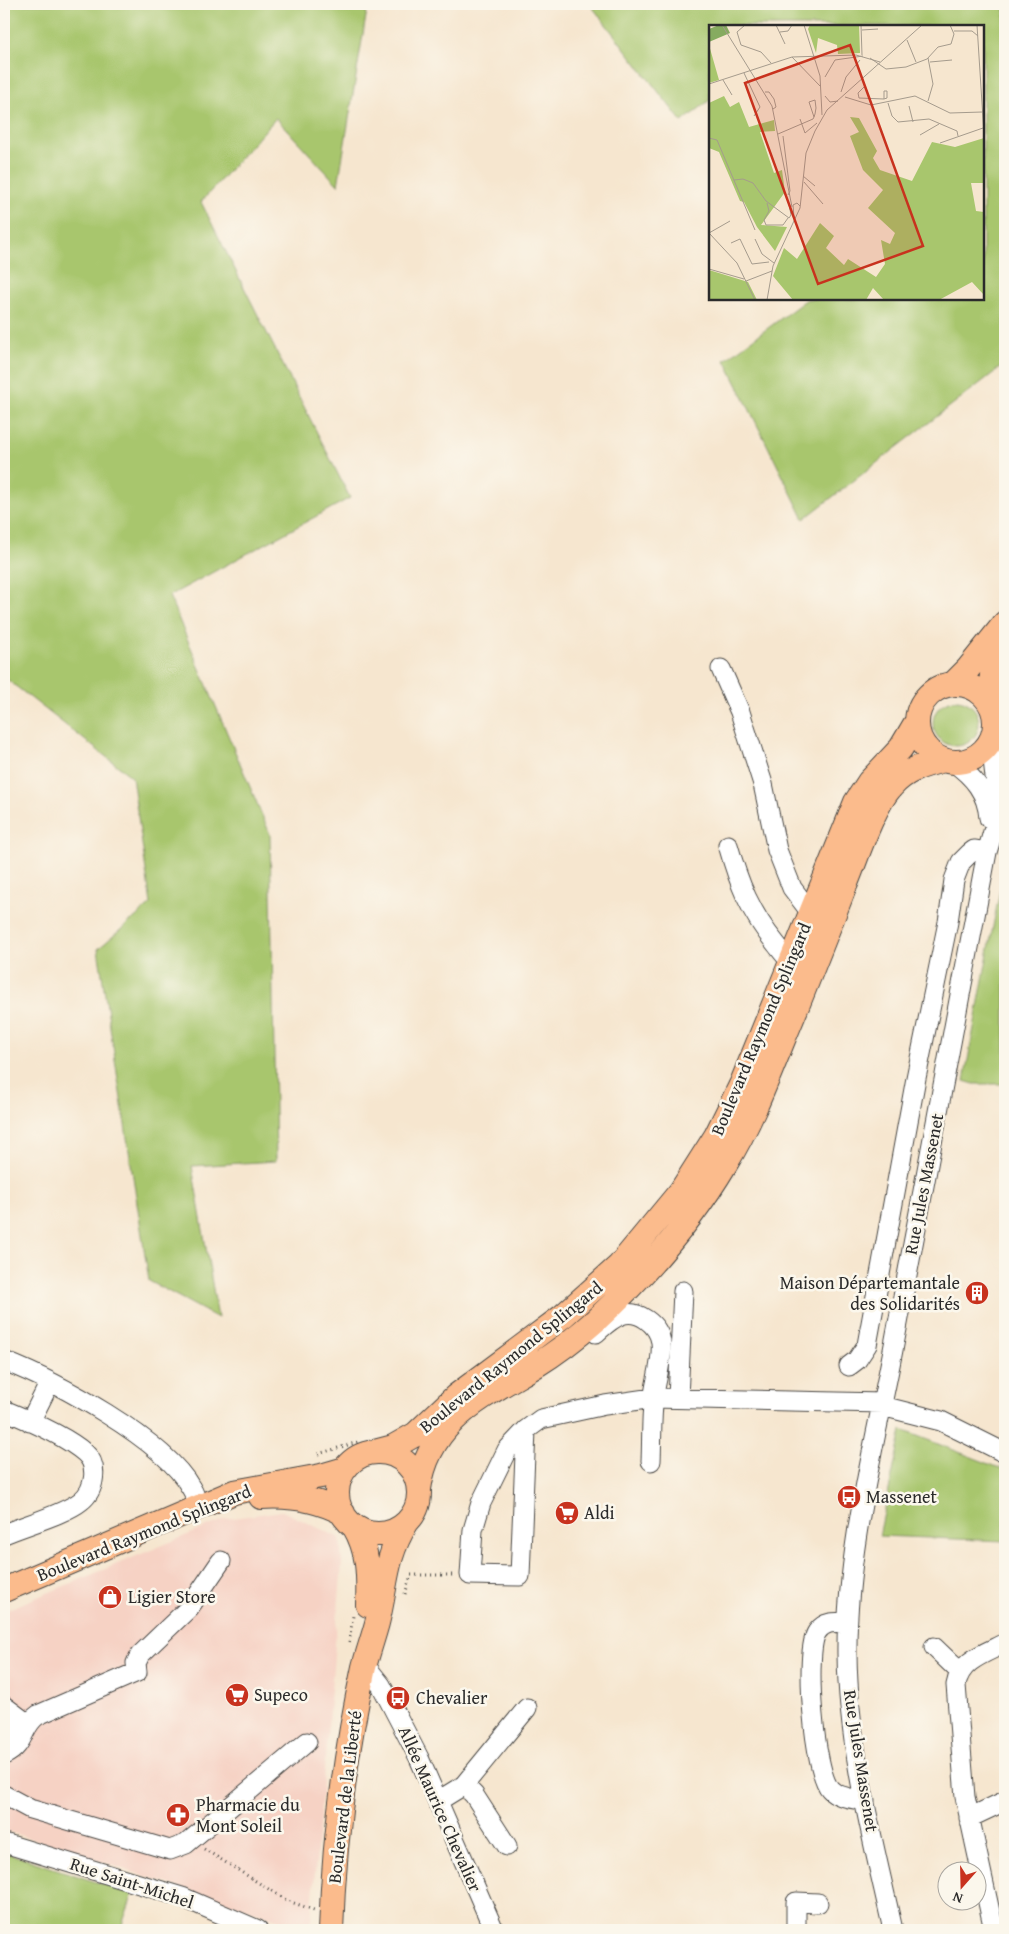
<svg xmlns="http://www.w3.org/2000/svg" width="1009" height="1934" font-family="'Gentium Book Plus',serif">
<style>
.built{fill:#f6d2c4}
.green{fill:#a8c66d;stroke:#6a784c}
.lines{fill:none;stroke-linecap:round;stroke-linejoin:round}
.minor-casing{stroke:#494744;stroke-width:21}
.major-casing{stroke:#494744;stroke-width:26}
.path{stroke:#494744;stroke-width:3;stroke-dasharray:1 4;stroke-linecap:butt}
.minor{stroke:#fff;stroke-width:19}
.major{stroke:#fbbb8c;stroke-width:24}
.labels{text-anchor:middle;stroke-width:5;stroke-linejoin:round;paint-order:stroke}
.street-label{font-size:18px;fill:#2b2b2b;stroke:#fbf7ec}
.poi-label{font-size:18px;fill:#2b2b2b;stroke:#fbf7ec;text-anchor:start}
.inset-road{fill:none;stroke:#a59b8d;stroke-width:1}
.view{fill:#c8321e;fill-opacity:0.15;stroke:#c8321e;stroke-width:2.5}
.inset-edge{fill:none;stroke:#2b2b2b;stroke-width:2.5}
</style>
<rect width="100%" height="100%" fill="#fbf7ec"/>
<filter id="ink" filterUnits="userSpaceOnUse"><feTurbulence type="fractalNoise" baseFrequency=".02" numOctaves="2"/><feDisplacementMap in="SourceGraphic" scale="10" xChannelSelector="R" yChannelSelector="G"/><feConvolveMatrix kernelMatrix="1 2 1 2 8 2 1 2 1" color-interpolation-filters="sRGB"/></filter>
<filter id="wash" filterUnits="userSpaceOnUse"><feTurbulence type="fractalNoise" baseFrequency=".0096" numOctaves="4" result="noise"/><feDisplacementMap in="SourceGraphic" scale="20" xChannelSelector="R" yChannelSelector="G"/><feGaussianBlur stdDeviation="1.12" result="paint"/><feColorMatrix in="noise" values="0 0 0 0 0 0 0 0 0 0 0 0 0 0 0 0 0 1.4 0 .05"/><feComposite in="paint" operator="in"/></filter>
<g filter="url(#wash)">
<rect width="100%" height="100%" fill="#f6e6cf"/>
<path class="built" d="M282 1511 340 1538 342 1564 310 1930 4 1830V1611L226 1519Z"/>
<path class="green" d="M4 4H368L338 185 276 118 201 202 350 498 169 596 270 834 276 1161 192 1166 218 1318 149 1281 98 949 151 904 132 777 4 677Z
M590 4H1005V364L804 519 725 360 807 299H983V26H710V100L682 122Z
M933 723a23 23 0 1 1 46 0a23 23 0 1 1-46 0Z
M1005 881V1084H974L964 1081 1001 884Z
M902 1430 1005 1470V1541L879 1536Z
M4 1852 133 1894 120 1930H4Z"/>
</g>
<g filter="url(#ink)">
<g class="lines">
<g class="minor-casing">
<path id="minor" d="M721 669 740 712 763 784 777 850 792 888 811 913
M995 721 1005 719
M953 762C974 777 987 793 989 818
M728 845C739 884 750 912 776 944 784 954 789 962 800 968
M596 1333C604 1326 611 1319 621 1315 638 1309 658 1324 661 1342 663 1359 656 1379 654 1395 651 1417 652 1440 651 1461
M4 1361C55 1381 164 1439 191 1488 195 1494 197 1502 198 1509
M849 1366 857 1360 867 1345 916 1078 948 922 954 880 961 862 970 853 974 850 987 852
M678 1398 683 1291
M882 1406 941 1421 1005 1453
M4 1410C26 1419 67 1437 85 1453 99 1465 95 1490 81 1501 65 1514 25 1525 4 1534
M30 1422 50 1382
M526 1430 520 1576 470 1575 473 1530 481 1503 507 1450 526 1430 541 1419 605 1405 653 1398 883 1403
M847 1623C835 1622 824 1621 817 1632 804 1651 814 1772 830 1789 838 1798 853 1798 865 1801
M934 1647 960 1672
M365 1665 381 1685 419 1758 494 1930
M4 1706 28 1724
M4 1733 28 1724
M4 1755C26 1745 21 1726 38 1715L137 1672 136 1663 140 1655 189 1608 221 1561
M464 1785 474 1795 507 1846
M4 1795 30 1809 170 1850 186 1844 307 1742
M438 1801 464 1785 527 1708
M969 1818 1005 1801
M4 1843 182 1897 258 1930
M796 1930V1902L818 1903
M893 1930C873 1840 848 1748 847 1654 846 1554 874 1448 893 1350 925 1184 956 1018 987 852 992 836 997 820 997 803 997 777 990 760 994 734
M994 1930 965 1797 956 1685C960 1660 986 1653 1005 1643"/>
</g>
<g class="major-casing">
<path id="major" d="M917 723a39 39 0 1 1 78 0a39 39 0 1 1-78 0Z
M953 684 968 669 1005 623
M989 702 992 675 1005 639
M374 1452 393 1447 416 1434 456 1396 563 1316 619 1266 681 1191 716 1136 742 1083 856 802 869 782 901 748 917 721
M337 1493a41 41 0 1 1 82 0a41 41 0 1 1-82 0Z
M419 1489C428 1421 483 1397 535 1366 556 1353 577 1337 595 1321 645 1275 691 1222 726 1163 750 1124 766 1082 783 1040 804 990 824 939 844 888 856 860 872 808 891 787 905 770 924 765 944 760
M261 1497C291 1495 317 1499 343 1513
M354 1526C369 1551 369 1576 368 1605
M4 1590 234 1492 321 1476 345 1469
M331 1930C334 1841 345 1754 364 1667 368 1652 373 1638 377 1623 387 1584 384 1559 407 1522"/>
</g>
<path class="path" d="M318 1454 358 1442
M405 1594 411 1575H455
M349 1642 353 1616
M204 1849 288 1901 314 1910"/>
<use href="#minor" class="minor"/>
<use href="#major" class="major"/>
</g>
</g>
<defs>
<g id="building-disc" transform="scale(1.25)"><circle r="9.5" fill="#c8321e" stroke="#fbf7ec"/><path d="M-4-6H4V6H1V3H-1V6H-4ZM-2.5-4.3h1.7v1.8h-1.7ZM.8-4.3h1.7v1.8H.8ZM-2.5-1h1.7V.8h-1.7ZM.8-1h1.7V.8H.8Z" fill="#fff"/></g>
<g id="bus-disc" transform="scale(1.25)"><circle r="9.5" fill="#c8321e" stroke="#fbf7ec"/><path d="M-5-6H5V4H4V6H2V4H-2V6H-4V4H-5ZM-3.5-4V0h7V-4ZM-3.5 1.2v1.5H-2V1.2ZM2 1.2v1.5H3.5V1.2Z" fill="#fff"/></g>
<g id="supermarket-disc" transform="scale(1.25)"><circle r="9.5" fill="#c8321e" stroke="#fbf7ec"/><path d="M-6-5.5h2.5l.6 2H6L4.5 2H-2.5L-4.4-4H-6ZM-1.5 3.2a1.3 1.3 0 1 0 .1 0ZM3 3.2a1.3 1.3 0 1 0 .1 0Z" fill="#fff"/></g>
<g id="shop-disc" transform="scale(1.25)"><circle r="9.5" fill="#c8321e" stroke="#fbf7ec"/><path d="M-5-2.5h2.3a2.7 3.5 0 0 1 5.4 0H5L5.5 6h-11ZM-1.5-2.5h3a1.5 2.3 0 0 0-3 0Z" fill="#fff"/></g>
<g id="pharmacy-disc" transform="scale(1.25)"><circle r="9.5" fill="#c8321e" stroke="#fbf7ec"/><path d="M-2-6h4v4h4v4h-4v4h-4v-4h-4v-4h4Z" fill="#fff"/></g>
</defs>
<g fill-rule="evenodd">
<use href="#building-disc" x="977" y="1293"/>
<use href="#bus-disc" x="849" y="1497"/>
<use href="#supermarket-disc" x="567" y="1513"/>
<use href="#shop-disc" x="110" y="1597"/>
<use href="#supermarket-disc" x="237" y="1695"/>
<use href="#bus-disc" x="398" y="1698"/>
<use href="#pharmacy-disc" x="178" y="1815"/>
</g>
<g class="labels">
<g class="street-label">
<text transform="translate(761 1029) rotate(-67)" y="6">Boulevard Raymond Splingard</text>
<text transform="translate(924 1184) rotate(-79)" y="6">Rue Jules Massenet</text>
<text transform="translate(511 1357) rotate(-39)" y="6">Boulevard Raymond Splingard</text>
<text transform="translate(144 1533) rotate(-22)" y="6">Boulevard Raymond Splingard</text>
<text transform="translate(861 1761) rotate(81)" y="6">Rue Jules Massenet</text>
<text transform="translate(345 1797) rotate(-83)" y="6">Boulevard de la Liberté</text>
<text transform="translate(440 1809) rotate(66)" y="6">Allée Maurice Chevalier</text>
<text transform="translate(132 1883) rotate(18)" y="6">Rue Saint-Michel</text>
</g>
<g class="poi-label">
<text x="960" y="1289" text-anchor="end">Maison Départemantale<tspan x="960" dy="21">des Solidarités</tspan></text>
<text x="866" y="1503">Massenet</text>
<text x="584" y="1519">Aldi</text>
<text x="128" y="1603">Ligier Store</text>
<text x="254" y="1701">Supeco</text>
<text x="416" y="1704">Chevalier</text>
<text x="196" y="1811">Pharmacie du<tspan x="196" dy="21">Mont Soleil</tspan></text>
</g>
</g>
<g transform="translate(709 25)">
<rect width="275" height="275" fill="#f6e6cf"/>
<path d="M101 0H150L151 28 129 29 128 20 109 13 107 28 99 4ZM0 20 10 55 0 58ZM15 71 21 82 30 77 40 102 65 95 66 106 51 107 65 148 73 145 76 167 52 200 78 202 66 226 48 202 35 177 31 176 10 127 0 123V78ZM141 92 150 93 168 126 164 133 171 145 203 156 223 117 246 122 275 113V158H262L267 186 275 187V270L263 257 230 275H175L164 263 157 275H84L64 251 75 223 88 234 111 198 125 211 117 223 135 240 139 234 167 252 176 239 172 215 181 219 186 208 159 183 174 165 154 145 141 111 150 107ZM0 245 39 257 48 275H0Z" fill="#a8c66d"/>
<path d="M10 0H17L21 8 0 17V4Z" fill="#86ab60"/>
<path class="inset-road" d="M13 0 63 81 83 182M36 0 28 7 32 20 52 27 62 38M67 0 76 19M95 0 111 51 113 90M152 0 153 30M268 0 275 110M153 5 169 4M245 6H263L269 11M71 7 79 6 83 0M198 15 207 37M83 32 111 61M161 33 177 44 197 42 218 34 229 22 242 19 245 9 241 0M219 33 224 59 219 76M221 37 243 35M35 48 51 82 45 91M116 52 126 35 154 31M14 55 23 70M0 59 83 32 147 30 171 37M156 61 149 68 150 73 175 74 178 73V66H175V74M56 67H60L65 74 67 82 64 84M132 67 137 52 151 35M116 71 121 77 129 76M136 72 162 80 206 71 241 88 273 87M179 78 183 91 189 97 220 94 248 106 249 111M200 81 204 97M91 94 96 108 108 98M69 109 104 94 105 92 106 89 107 83 106 75 100 77 105 92M211 110 230 99M74 111 81 166 79 170M0 113 8 115 46 205M231 118 274 103M94 151 106 161M25 155 34 154 44 158 57 176 80 193 82 190 80 179M95 157 114 179M58 178 60 186 55 195 57 200H74L79 193M85 192 84 180 88 178 91 181M0 208 28 238 46 275M0 208 21 196M46 214 53 229 65 238M22 218 31 214 43 239 60 237M0 244 35 254M37 256 63 246M58 275 64 241 91 183 97 128 106 106 118 85 213 0"/>
<path class="view" d="M141 20 214 221 109 259 36 58Z"/>
<rect width="275" height="275" class="inset-edge"/>
</g>
<rect width="1009" height="1934" fill="none" stroke="#fbf7ec" stroke-width="20"/>
<g transform="translate(962 1886) rotate(200)"><circle r="24" fill="#fbf7ec" stroke="#a8a59f"/>
<path d="M0-4L9 19L0 12L-9 19Z" fill="#c8321e"/>
<text y="-8" font-size="14" font-weight="bold" text-anchor="middle" fill="#2b2b2b">N</text>
</g>
</svg>
